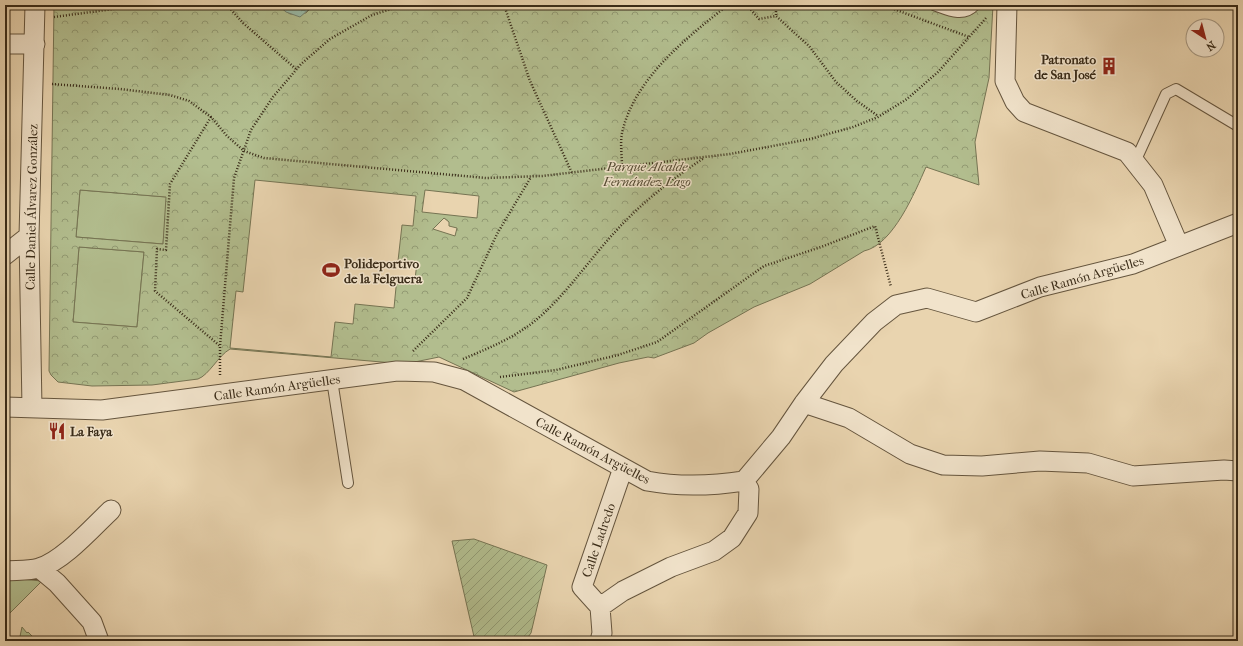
<svg xmlns="http://www.w3.org/2000/svg" width="1243" height="646" font-family="'IM FELL French Canon',serif">
<style>
.grass{fill:#b2bd8e;stroke:#767453}
.park{fill:url(#park-crowns);stroke:#767453;fill-rule:evenodd}
.garden{fill:url(#garden-furrows);stroke:#767453}
.water{fill:url(#water-ripples);stroke:#73806d}
.lines{fill:none;stroke-linecap:round;stroke-linejoin:round}
.service-casing{stroke:#65553e;stroke-width:12}
.minor-casing{stroke:#65553e;stroke-width:21}
.path{stroke:#392b18;stroke-width:2.5;stroke-dasharray:1 2;stroke-linecap:butt}
.service{stroke:#f1e3cb;stroke-width:10}
.minor{stroke:#f1e3cb;stroke-width:19}
.labels{text-anchor:middle;stroke-width:3;stroke-linejoin:round;paint-order:stroke}
.poi-label{font-size:13px;font-weight:bold;fill:#392b18;stroke:#f1e3cb;text-anchor:start}
.park-label{font-size:13px;font-style:italic;fill:#514830;stroke:#f1e3cb}
.street-label{font-size:13px;fill:#392b18;stroke:#f1e3cb}
</style>
<defs>
<pattern id="park-crowns" width="20" height="18" patternUnits="userSpaceOnUse"><rect width="20" height="18" fill="#b2bd8e"/><path d="M2 6a3 3 0 1 1 6 0M12 15a3 3 0 1 1 6 0" fill="none" stroke="#929a73"/></pattern>
<pattern id="garden-furrows" width="10" height="10" patternUnits="userSpaceOnUse"><rect width="10" height="10" fill="#b2bd8e"/><path d="M-1 1l2-2M0 10L10 0M9 11l2-2" fill="none" stroke="#929a73"/></pattern>
<pattern id="water-ripples" width="26" height="14" patternUnits="userSpaceOnUse"><rect width="26" height="14" fill="#99b9a5"/><path d="M2 4q2-2 4 0t4 0M15 11q2-2 4 0t4 0" fill="none" stroke="#7e9785"/></pattern>
</defs>
<rect width="100%" height="100%" fill="#e9d4af"/>
<filter id="stains"><feTurbulence type="fractalNoise" baseFrequency=".005" numOctaves="4"/><feColorMatrix values="0 0 0 0 .2 0 0 0 0 .09 0 0 0 0 .02 0 0 0 .5 -.17"/></filter>
<radialGradient id="worn" r=".72"><stop offset=".6" stop-color="#630" stop-opacity="0"/><stop offset="1" stop-color="#630" stop-opacity=".3"/></radialGradient>
<path class="grass" d="M80 190 167 197 163 244 76 237Z
M79 247 144 252 137 327 73 322Z
M8 578 42 581 5 618V580Z
M22 627 27 633 28 632 37 641H19Z"/>
<path class="park" d="M54 5H278L290 14 306 13 314 5H993L989 78 975 142 979 185 926 167C915 192 893 245 864 251L810 284 754 307 708 333 694 343 654 358 648 357 619 363 514 392 439 357 405 364 230 349C218 356 209 375 198 379L152 385 92 386 58 382 51 375 49 371ZM255 180 416 196 413 226 402 225 398 261 417 263 415 279 397 277 394 308 355 304 353 324 335 322 331 357 230 348 236 291 243 292ZM80 190 166 197 163 244 76 237ZM425 190 479 196 477 218 422 212ZM444 218 449 222V226L457 228 455 236 433 229ZM79 247 144 252 137 327 73 322Z"/>
<path class="garden" d="M474 539 547 565 531 633 525 641H475L452 541Z"/>
<path class="water" d="M278 5H314L300 17 286 12Z"/>
<g class="lines">
<g class="service-casing">
<path id="service" d="M934 5C948 10 963 18 975 5
M1135 162 1166 94 1176 89 1238 126
M332 380 348 483"/>
</g>
<g class="minor-casing">
<path id="minor" d="M1007 5 1005 81 1015 102 1024 112 1127 152 1153 185 1179 246
M5 44H35
M5 255 29 236
M804 403 849 418 910 454 943 465 982 466 1040 461 1088 463 1133 476 1224 470 1238 471
M5 407 102 410 397 371 434 372 464 380 647 481C679 487 711 486 744 481L781 437 804 403 834 364 874 322 896 305 927 298 976 312 1040 287 1133 264 1238 223
M32 408 29 236 35 5
M39 568 57 583 92 622 99 641
M5 571C16 570 29 571 39 568 62 562 93 527 111 510
M600 607 623 591 671 567 714 551 732 538 748 513 749 489 744 481
M600 607 582 587 623 468
M600 607 602 633 600 641"/>
</g>
<path class="path" d="M227 5 243 23 296 69
M504 5 530 81 572 173
M747 5 759 19 776 16 809 46 836 82 857 101 878 116
M776 5V16
M883 5 969 37
M54 17 143 5
M52 84 120 89 170 95 189 101 211 117 227 136 244 151 264 158 486 178 542 176 730 154 810 139 853 127 878 117 907 99 938 72 986 18
M211 117 170 184 166 250 157 249 155 291 220 346
M622 167C622 156 620 144 622 133 634 79 686 38 728 5
M413 351 467 298 497 234 531 177
M463 359C489 348 514 338 536 320 565 296 589 260 615 232 641 203 672 179 704 158
M220 375V346L234 178 251 130 273 97 301 64 330 39 372 15 404 5
M500 377 556 370 618 355 657 342 764 266 821 247 875 226 891 287"/>
<use href="#service" class="service"/>
<use href="#minor" class="minor"/>
</g>
<defs>
<g id="building-bare" transform="scale(1.38)"><path d="M-4-6H4V6H1V3H-1V6H-4ZM-2.5-4.3h1.7v1.8h-1.7ZM.8-4.3h1.7v1.8H.8ZM-2.5-1h1.7V.8h-1.7ZM.8-1h1.7V.8H.8Z" fill="#8f2418" stroke="#f1e3cb" stroke-width="2.5" paint-order="stroke"/></g>
<g id="stadium-bare" transform="scale(1.38)"><path d="M0-5a6.5 5 0 1 0 0 10a6.5 5 0 1 0 0-10ZM-3.5-1.8h7v3.6h-7Z" fill="#8f2418" stroke="#f1e3cb" stroke-width="2.5" paint-order="stroke"/></g>
<g id="restaurant-bare" transform="scale(1.38)"><path d="M-5-6h1v4h1v-4h1v4h1v-4h1v5L-1.5 .5V6h-2V.5L-5-1ZM5-6V6H3V1.5H1.5Q1.5-4 5-6Z" fill="#8f2418" stroke="#f1e3cb" stroke-width="2.5" paint-order="stroke"/></g>
</defs>
<g fill-rule="evenodd">
<use href="#building-bare" x="1109" y="66"/>
<use href="#stadium-bare" x="331" y="270"/>
<use href="#restaurant-bare" x="57" y="431"/>
</g>
<g class="labels">
<g class="poi-label">
<text x="1096" y="64" text-anchor="end">Patronato<tspan x="1096" dy="15">de San José</tspan></text>
<text x="344" y="268">Polideportivo<tspan x="344" dy="15">de la Felguera</tspan></text>
<text x="70" y="436">La Faya</text>
</g>
<g class="park-label">
<text x="647" y="171">Parque Alcalde<tspan x="647" dy="15">Fernández Lago</tspan></text>
</g>
<g class="street-label">
<text transform="translate(31 207) rotate(-89)" y="5">Calle Daniel Álvarez González</text>
<text transform="translate(1082 277) rotate(-16)" y="5">Calle Ramón Argüelles</text>
<text transform="translate(277 387) rotate(-8)" y="5">Calle Ramón Argüelles</text>
<text transform="translate(593 450) rotate(28)" y="5">Calle Ramón Argüelles</text>
<text transform="translate(598 540) rotate(-71)" y="5">Calle Ladredo</text>
</g>
</g>
<rect width="1243" height="646" fill="none" stroke="#e9d4af" stroke-width="20"/>
<rect x="6" y="6" width="1231" height="634" fill="none" stroke="#392b18" stroke-width="2"/>
<rect x="10" y="10" width="1223" height="626" fill="none" stroke="#392b18"/>
<g transform="translate(1205 38) rotate(144)"><circle r="19" fill="#f1e3cb" stroke="#a79983"/>
<path d="M0-3L7 15L0 10L-7 15Z" fill="#8f2418"/>
<text y="-6" font-size="11" font-weight="bold" text-anchor="middle" fill="#392b18">N</text>
</g>
<rect width="100%" height="100%" filter="url(#stains)"/>
<rect width="100%" height="100%" fill="url(#worn)"/>
</svg>
